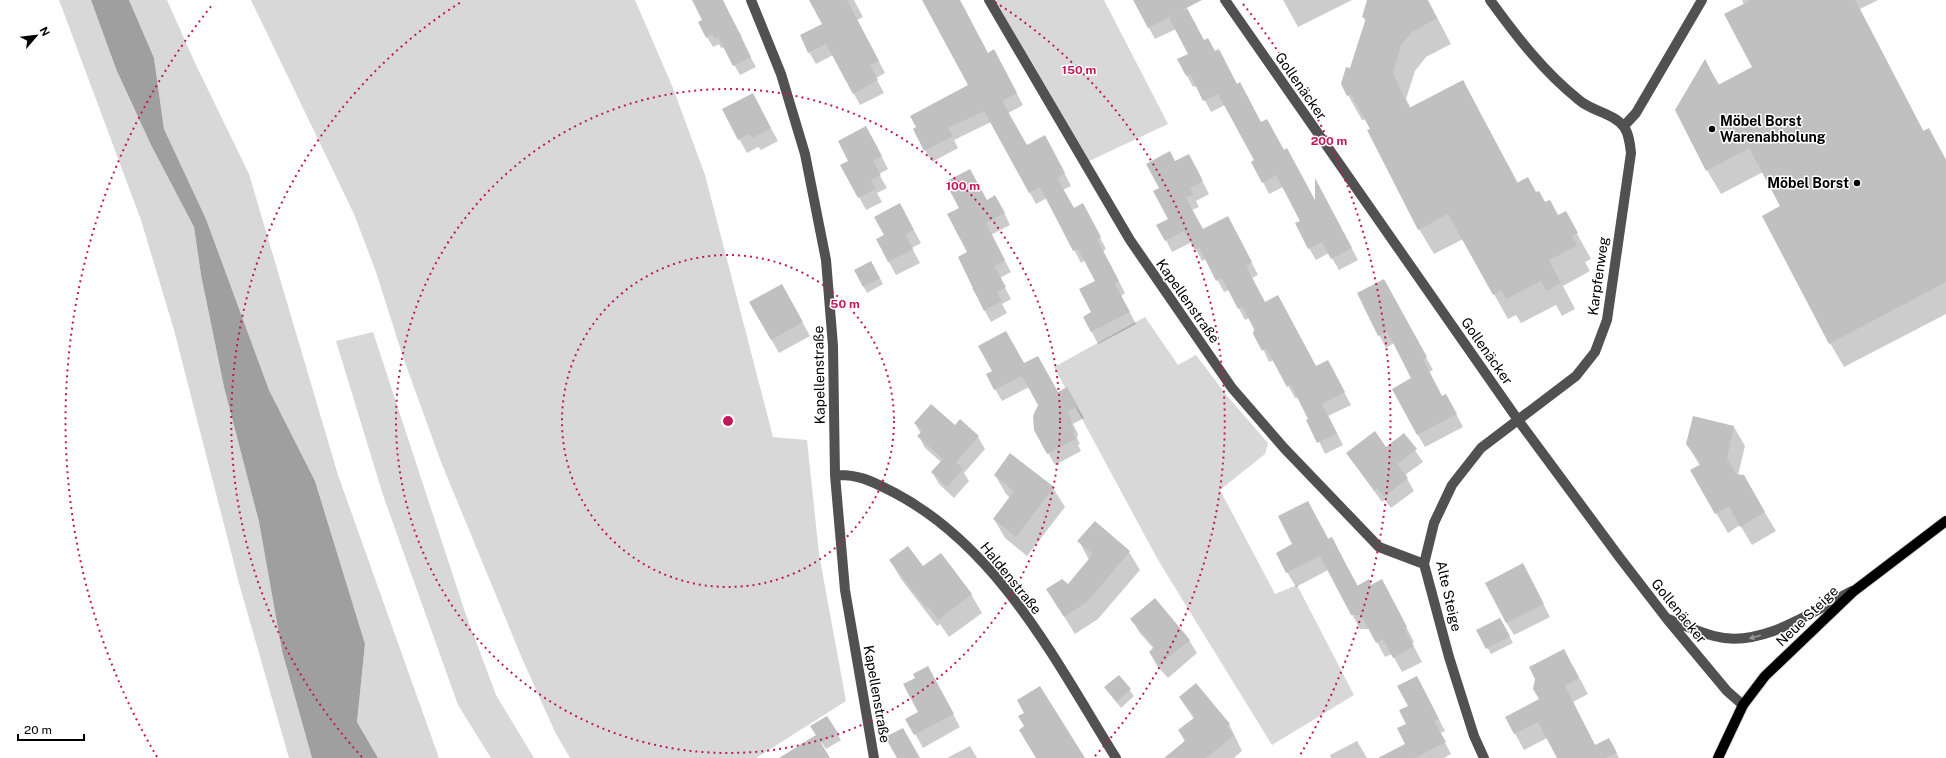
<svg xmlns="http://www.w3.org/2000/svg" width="1946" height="758" font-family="'Public Sans',sans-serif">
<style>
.green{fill:#d8d8d8}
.water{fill:#9f9f9f}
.shadow{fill:#0003}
.building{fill:#c0c0c0}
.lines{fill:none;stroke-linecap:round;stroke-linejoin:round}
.major-casing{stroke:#dbdbdb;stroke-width:12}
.minor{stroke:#515151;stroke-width:10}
.major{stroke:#000;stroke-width:10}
.oneway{fill:#979797}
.ring{fill:none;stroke:#c2185b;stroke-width:2;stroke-dasharray:2 4}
.poi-dot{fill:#000;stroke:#fff;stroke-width:1.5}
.labels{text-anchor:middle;stroke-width:3;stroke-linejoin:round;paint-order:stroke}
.street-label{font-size:14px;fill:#000;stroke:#fff}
.poi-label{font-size:14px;font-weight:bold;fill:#000;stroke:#fff;text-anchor:start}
.centre{fill:#c2185b;stroke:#fff;stroke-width:2}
.ring-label{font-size:12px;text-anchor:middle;font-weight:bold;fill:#c2185b;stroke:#fff;stroke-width:3;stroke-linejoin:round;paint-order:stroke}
</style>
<rect width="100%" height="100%" fill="#fff"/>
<path class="green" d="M59 0H91L116 69 151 145 194 227 201 275 224 387 259 522 282 651 312 758H289L240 587 174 330 141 220Z
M129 0H167L195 63 249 174 338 475 439 758H378L357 722 365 644 315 481 269 390 206 219 164 129 154 58Z
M251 0H635L673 88 705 175 773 437 807 440 819 554 846 701 756 758H570L555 732 521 656 441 462 403 357 376 272 354 214Z
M989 0H1104L1168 124 1085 163Z
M1145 317 1178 365 1196 355 1228 397 1268 443 1265 454 1220 490 1275 594 1297 585 1354 695 1272 745 1158 560 1054 367Z
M373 332 465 612 496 695 534 758H491L458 705 383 495 336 341Z"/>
<path class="water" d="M91 0H129L154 58 164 129 206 219 269 390 315 481 365 644 357 722 378 758H312L282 651 259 522 224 387 201 275 194 227 151 145 116 69Z"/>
<path class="shadow" d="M693 0H722L742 37 740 38 756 67 740 75 724 47 721 48 719 44 713 47 707 37 704 20Z
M811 0H854L863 17 857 20 885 73 876 78 884 93 860 105 833 55 816 64 809 52 823 24Z
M923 0H959L988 54 1000 63 1023 105 1008 113 1026 147 1052 149 1071 186 1063 190 1074 209 1089 216 1106 249 1103 251 1125 293 1121 296 1136 324 1098 344 1084 317 1092 313 1096 281 1085 260 1081 263 1047 198 1036 204 991 122 954 140 958 148 932 162 925 150 969 86Z
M1134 0H1178L1204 41 1215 52 1261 123 1284 151 1316 203 1321 191 1358 260 1339 270 1329 253 1316 260 1309 248 1301 221 1283 187 1269 194 1263 182 1256 160 1225 105 1211 112 1197 86 1193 87 1187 76 1189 54 1176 29 1155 39Z
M1283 0H1352L1298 27Z
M1368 0H1428L1451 44 1426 57 1415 71 1406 99 1411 108 1463 81 1518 183 1536 193 1558 216 1565 212 1591 259 1585 262 1590 271 1563 286 1575 309 1562 316 1556 305 1521 323 1516 315 1508 319 1463 239 1434 254 1419 229 1371 129 1366 119 1362 120 1348 95 1351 70 1366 22 1363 17Z
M1742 0H1878L1860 9 1924 132 1929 129 1946 160V314L1844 367 1830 343 1781 207 1763 172 1721 194 1707 170 1705 61 1720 86 1753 68 1744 5Z
M760 108 778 141 761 150 758 147 747 153 723 110Z
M873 140 888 169 879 174 887 188 877 193 882 202 866 210 842 165 850 161Z
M1175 162 1195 167 1209 194 1196 201 1199 207 1192 210 1203 230 1234 229 1258 275 1252 278 1265 303 1316 367 1334 373 1351 405 1328 416 1343 445 1325 454 1298 397 1295 398 1274 360 1269 362 1249 318 1245 320 1229 290 1224 292 1206 259 1202 261 1192 242 1172 252 1166 240 1169 219 1160 188Z
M987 201 1002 208 1010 225 991 235 1011 272 1000 278 1011 299 1002 304 1007 313 991 322 972 288 974 287 968 252Z
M907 218 921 243 912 248 920 263 896 275 877 240Z
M871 262 883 284 867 293 855 270Z
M1383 280 1433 370 1429 372 1442 397 1453 408 1463 427 1425 447 1418 435 1412 379 1394 343 1386 348 1379 335Z
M789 298 810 336 779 353 750 302Z
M1024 364 1058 394 1067 389 1084 418 1073 424 1078 434 1077 438 1080 444 1078 445 1081 451 1055 465 1035 430 1039 405 1029 387 1002 401 987 375Z
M960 421 978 437 985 449 964 473 969 481 954 498 939 484 932 472 941 462 925 448 919 436 921 434 915 423 955 426Z
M1734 427 1745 446 1738 475 1743 476 1776 531 1752 545 1740 525 1728 533 1691 471 1700 466 1687 444Z
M1404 434 1423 462 1405 475 1414 491 1391 508 1385 500 1382 502 1347 454 1386 448Z
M995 475 1053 488 1065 507 1027 556 1005 538 994 519 1010 498 1006 494Z
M1308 502 1329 540 1332 539 1358 586H1371L1390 595 1414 642 1412 643 1422 662 1402 672 1392 654 1385 657 1370 629H1360L1328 570 1296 587 1287 572 1294 545Z
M1095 522 1129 552 1140 570 1098 619 1075 634 1047 589 1068 585 1089 560 1079 541Z
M890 560 923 567 971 594 982 613 949 637 940 624 937 626 901 579Z
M1530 578 1550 617 1514 635 1506 622Z
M1132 619 1189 640 1197 653 1168 678 1157 666 1150 653 1154 649 1139 632Z
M1500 619 1513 643 1491 654 1478 631Z
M1573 666 1588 694 1573 702 1595 746 1609 739 1619 758H1558L1547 738 1524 750 1506 717 1540 700Z
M1119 676 1134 696 1121 708 1105 688Z
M935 681 960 727 923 748 907 719 920 712Z
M1423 689 1445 731 1440 733 1451 754 1444 758H1380L1406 744 1409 706Z
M1180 698 1229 724 1242 751 1234 758H1165L1185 742 1179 731 1194 719Z
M827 717 841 740 826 749 819 739 818 740 829 758H781L818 736Z
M1357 741 1367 758H1331L1330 755Z
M970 746 977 758H947Z"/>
<path class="building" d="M692 0H723L751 57 733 66 718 37 715 39 712 34 706 38 698 22 702 20Z
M809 0H847L879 61 870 65 878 80 853 94 826 44 808 53 800 35 822 24Z
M922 0H960L988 53 994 49 1017 93 1002 101 1027 145 1045 135 1065 173 1057 178 1074 208 1083 203 1101 237 1097 239 1119 281 1115 284 1130 312 1091 332 1083 317 1091 312 1079 289 1095 281 1078 249 1073 251 1040 187 1029 193 984 111 948 128 953 136 924 151 913 129 916 127 910 116 968 85Z
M1133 0H1202L1148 28Z
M1367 0H1427L1437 18 1412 32 1401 45 1393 73 1409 108 1463 80 1517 183 1528 177 1536 192 1539 191 1545 202 1550 200 1558 215 1566 211 1578 233 1572 236 1577 246 1549 260 1561 283 1547 291 1541 281 1506 299 1501 290 1493 295 1448 214 1418 230 1367 130 1370 129 1351 94 1347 96 1341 84 1346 67 1350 68 1366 18 1362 17Z
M1751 0H1855L1923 131 1929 128 1946 160V282L1829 344 1762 216 1780 206 1749 148 1706 171 1675 110 1705 59 1718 85 1752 67 1724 14Z
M1187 8 1204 40 1208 38 1215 51 1219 49 1237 84 1240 82 1261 122 1267 119 1284 150 1287 148 1315 200V178L1352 248 1331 259 1322 242 1308 249 1295 223 1300 221 1276 175 1262 183 1251 162 1254 160 1218 94 1203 101 1190 74 1186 76 1177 59 1188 54 1169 18Z
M753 93 771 128 752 138 750 134 738 140 722 109Z
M866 126 882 156 873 161 881 175 871 180 876 189 858 198 840 165 848 161 838 141Z
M1170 151 1175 161 1189 154 1203 181 1190 188 1193 195 1186 198 1203 229 1228 216 1252 262 1246 266 1265 302 1278 295 1316 366 1328 360 1345 392 1322 404 1337 433 1317 443 1306 420 1308 419 1291 385 1287 387 1266 348 1262 351 1253 334 1254 329 1242 306 1238 309 1222 278 1216 281 1199 247 1195 250 1184 231 1165 241 1156 225 1168 219 1153 191 1159 188 1146 164Z
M970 169 987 200 995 195 1005 213 986 223 1005 260 994 266 1006 287 997 292 1002 301 984 311 958 257 967 252 947 214 959 208 945 182Z
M900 203 914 230 905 234 913 249 888 262 876 239 884 235 874 217Z
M871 261 880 278 863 287 854 270Z
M1384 279 1427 357 1423 359 1442 396 1446 394 1457 414 1417 435 1392 389 1411 378 1387 331 1378 336 1357 293Z
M782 284 803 322 771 340 749 302Z
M1006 331 1024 363 1038 356 1058 392 1067 387 1078 406 1068 412 1072 421 1071 425 1075 432 1072 433 1076 439 1047 454 1034 430 1033 416 1038 405 1022 376 994 390 986 374 992 371 978 346Z
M931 404 955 425 960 419 979 436 956 462 963 469 947 487 931 472 943 459 917 436 922 431 914 423Z
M1693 416 1734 426 1727 458 1736 474 1744 475 1765 512 1740 527 1729 506 1715 514 1690 470 1701 464 1686 444Z
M1375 431 1386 447 1404 433 1417 449 1397 464 1408 478 1384 497 1377 488 1375 491 1346 453Z
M1010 453 1054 487 1016 537 993 519 1014 491 994 475Z
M1308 501 1328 539 1332 537 1357 586 1369 579 1371 585 1382 579 1407 627 1404 628 1414 646 1393 658 1383 639 1376 643 1361 615H1351L1320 556 1286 573 1276 553 1292 544 1278 516Z
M1095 521 1130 551 1088 601 1064 617 1046 589 1062 579 1068 584 1093 554 1077 541Z
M908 546 923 566 941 553 972 594 938 620 928 606 926 608 889 560Z
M1523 563 1544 604 1506 623 1485 583Z
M1155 598 1190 640 1159 665 1149 652 1154 647 1130 619Z
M1500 618 1510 636 1486 649 1476 630Z
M1564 649 1579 678 1565 686 1595 745 1609 738 1617 753 1606 758H1557L1538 722 1514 734 1505 717 1539 699 1533 689 1535 679 1529 667Z
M928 666 954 714 914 735 905 719 918 712 903 684 915 678 913 674Z
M1119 675 1131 689 1117 702 1104 687Z
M1417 676 1439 719 1434 721 1446 742 1415 758H1378L1405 744 1397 728 1406 724 1399 710 1408 706 1397 686Z
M1196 683 1230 724 1227 726 1234 735 1206 758H1164L1186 740 1178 730 1195 717 1179 697Z
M1040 686 1085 758H1036L1019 730 1024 726 1018 716 1024 713 1017 700Z
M827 716 838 733 821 743 810 726Z
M903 728 920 758H897L885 737Z
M816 735 830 758H779Z"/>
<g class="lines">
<g class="major-casing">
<path id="major" d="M1718 758 1743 705 1765 676 1854 591 1946 521"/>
</g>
<path class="minor" d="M751 0 781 74 805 154 826 260 833 346 835 475 845 590 874 758
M989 0 1130 240 1232 388 1284 448 1379 547 1424 564
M1225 0 1518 420 1620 558 1667 619 1727 691 1743 705
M1624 126 1636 113 1702 0
M835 475C860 474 873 482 895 493 999 548 1056 662 1116 758
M1668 619C1683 625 1698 632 1714 636 1760 649 1812 612 1852 591
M1484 758 1474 736 1449 657 1424 564 1434 523 1452 485 1481 448 1576 376 1595 352 1607 320 1631 153C1630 144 1629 134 1624 127 1614 113 1591 111 1579 100 1543 71 1517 37 1490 0"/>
<use href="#major" class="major"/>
</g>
<defs><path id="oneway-solid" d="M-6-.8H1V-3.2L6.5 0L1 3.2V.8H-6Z"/></defs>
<use class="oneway" href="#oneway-solid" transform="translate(1755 637) rotate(164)"/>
<g class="ring">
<circle cx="728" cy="421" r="166"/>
<circle cx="728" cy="421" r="332"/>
<path d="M362 757A497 497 0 0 1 461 2M995 2A497 497 0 0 1 1094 757"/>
<path d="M157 757A663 663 0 0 1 213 4M1243 4A663 663 0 0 1 1299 757"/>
</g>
<g class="poi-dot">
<circle cx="1712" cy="129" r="4"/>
<circle cx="1857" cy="183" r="4"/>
</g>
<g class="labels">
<g class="street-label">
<text transform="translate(1301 86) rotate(55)" y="5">Gollenäcker</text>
<text transform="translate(1598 276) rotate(-82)" y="5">Karpfenweg</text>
<text transform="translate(1188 301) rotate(55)" y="5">Kapellenstraße</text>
<text transform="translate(1487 351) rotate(55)" y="5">Gollenäcker</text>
<text transform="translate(819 375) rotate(-91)" y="5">Kapellenstraße</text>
<text transform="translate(1011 578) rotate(51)" y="5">Haldenstraße</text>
<text transform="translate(1449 596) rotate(77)" y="5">Alte Steige</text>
<text transform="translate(1679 611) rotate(51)" y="5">Gollenäcker</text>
<text transform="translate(1807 616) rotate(-44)" y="5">Neue Steige</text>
<text transform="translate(877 694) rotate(80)" y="5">Kapellenstraße</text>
</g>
<g class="poi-label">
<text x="1720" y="126">Möbel Borst<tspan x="1720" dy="16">Warenabholung</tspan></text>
<text x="1849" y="188" text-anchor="end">Möbel Borst</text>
</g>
</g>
<circle cx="728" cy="421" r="6" class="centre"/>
<g class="ring-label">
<text x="1079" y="74">150 m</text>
<text x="1329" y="145">200 m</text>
<text x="963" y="190">100 m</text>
<text x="845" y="308">50 m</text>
</g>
<g transform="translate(36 36) rotate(62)" stroke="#ffffff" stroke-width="3" paint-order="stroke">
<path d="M0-3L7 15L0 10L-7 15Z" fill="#000000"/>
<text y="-6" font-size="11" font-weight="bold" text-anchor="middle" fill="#000000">N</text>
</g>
<path d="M18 734v6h66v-6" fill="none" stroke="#000000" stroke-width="2"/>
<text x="24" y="734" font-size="12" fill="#000000" stroke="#ffffff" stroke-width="3" paint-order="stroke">20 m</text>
</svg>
